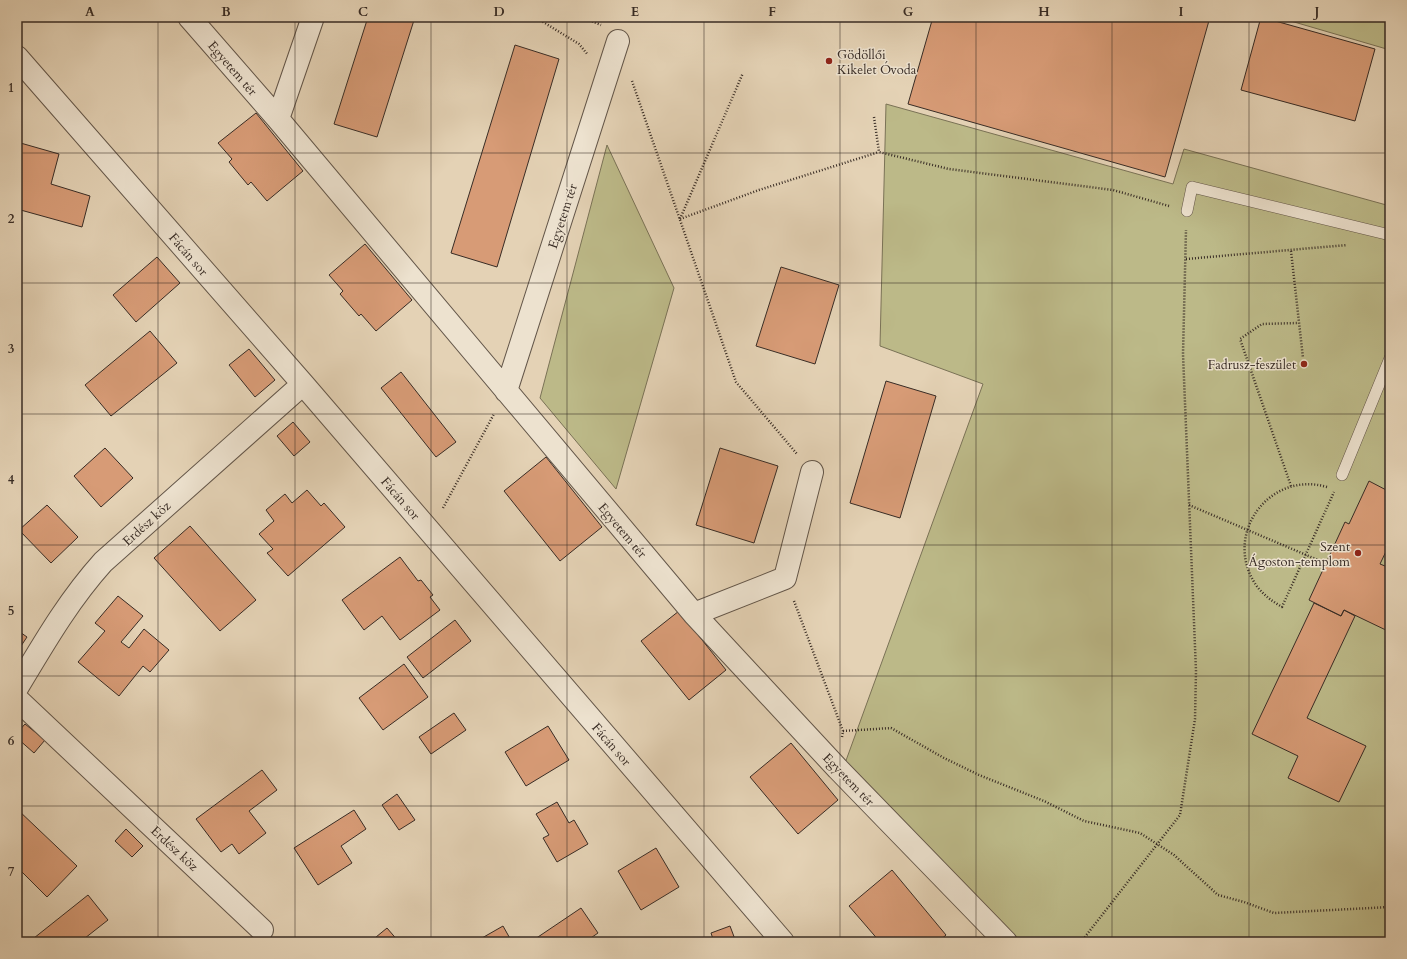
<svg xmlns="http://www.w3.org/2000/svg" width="1407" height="959" font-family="Cardo,serif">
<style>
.green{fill:#bcb988;stroke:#7a7256}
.building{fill:#d79b76;stroke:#382c25}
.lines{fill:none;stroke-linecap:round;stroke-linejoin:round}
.service-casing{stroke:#635649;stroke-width:12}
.minor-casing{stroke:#635649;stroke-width:24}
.path{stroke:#382c25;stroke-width:2.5;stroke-dasharray:1 2;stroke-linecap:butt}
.service{stroke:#ede2cf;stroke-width:11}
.minor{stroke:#ede2cf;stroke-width:22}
.grid{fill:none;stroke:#382c25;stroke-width:1;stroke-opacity:0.55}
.poi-dot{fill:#8f2418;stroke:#ede2cf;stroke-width:1.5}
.labels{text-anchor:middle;stroke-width:3;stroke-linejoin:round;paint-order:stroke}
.poi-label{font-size:13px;fill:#382c25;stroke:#ede2cf;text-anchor:end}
.street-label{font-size:13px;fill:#382c25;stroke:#ede2cf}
.neatline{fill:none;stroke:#382c25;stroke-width:1.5}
.grid-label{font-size:13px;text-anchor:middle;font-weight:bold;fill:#382c25}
</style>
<rect width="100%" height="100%" fill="#e4d2b5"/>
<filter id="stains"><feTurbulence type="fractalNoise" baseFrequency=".005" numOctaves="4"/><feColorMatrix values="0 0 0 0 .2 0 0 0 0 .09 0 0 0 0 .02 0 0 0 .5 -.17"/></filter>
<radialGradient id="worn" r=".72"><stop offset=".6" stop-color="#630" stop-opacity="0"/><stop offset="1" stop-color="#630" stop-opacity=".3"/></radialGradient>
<path class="green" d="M1277 17H1390V50Z
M886 104 1173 184 1184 149 1390 206V942H990L1003 931 844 766 983 384 880 346Z
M607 145 674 288 616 489 540 398Z"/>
<path class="building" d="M368 17H415L377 137 334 124Z
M933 17H1210L1165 177 908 104Z
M1261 17 1375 49 1355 121 1241 90Z
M515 45 559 59 497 267 451 253Z
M256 113 303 171 267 201 251 182 248 185 229 162 232 159 218 143Z
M17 142 59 154 51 184 90 196 82 227 17 209Z
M365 244 412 300 376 331 361 314 359 316 340 294 343 291 329 275Z
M157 257 180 283 136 322 113 295Z
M781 267 839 285 815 364 756 346Z
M150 331 177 363 111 416 85 385Z
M249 349 275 380 255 397 229 365Z
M401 372 456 442 436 457 381 388Z
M886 381 936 396 900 518 850 503Z
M293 422 310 442 294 456 277 436Z
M105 448 133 478 101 507 74 476Z
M720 448 778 466 754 543 696 525Z
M546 457 602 527 560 561 504 491Z
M1369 481 1390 492V543L1380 564 1390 568V632L1344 610 1341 616 1309 600 1345 522 1349 524Z
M307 490 321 506 324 503 345 527 288 576 267 553 273 549 259 534 274 521 266 510 285 494 292 503Z
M47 505 78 537 51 563 19 530Z
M190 526 256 600 220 631 154 558Z
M400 557 418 581 421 580 433 595 430 597 440 610 400 640 382 616 364 630 342 600Z
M118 596 143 616 121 642 129 648 144 629 169 650 150 672 143 666 119 696 78 662 105 631 95 623Z
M1314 603 1341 616 1344 610 1355 616 1307 718 1366 746 1339 802 1288 778 1298 756 1252 734Z
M679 611 726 670 689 700 641 641Z
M455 620 471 641 423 678 407 657Z
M17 630 27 637 17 652Z
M404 664 428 697 383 730 359 698Z
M454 713 466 730 431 754 419 737Z
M25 724 45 740 34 753 17 738V733Z
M548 726 569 760 526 786 505 752Z
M791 743 838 800 798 834 750 777Z
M262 770 277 790 249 811 266 833 239 854 232 844 221 852 196 819Z
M397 794 415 820 399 830 382 805Z
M557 802 569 823 574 820 588 844 557 862 543 838 549 835 536 814Z
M17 809 77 866 47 897 17 867Z
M354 810 366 829 341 846 352 863 318 885 294 848Z
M126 829 143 846 132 857 115 841Z
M656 848 679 887 641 910 618 871Z
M892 870 946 935 938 942H880L849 906Z
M88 895 108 920 80 942H29Z
M581 908 598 933 585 942H537L535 939Z
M503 926 512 942H475Z
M730 926 736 942H714L711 933Z
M387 928 399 942H370Z"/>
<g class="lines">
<g class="service-casing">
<path id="service" d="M1187 211 1192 187 1390 235
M1342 475 1390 358"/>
</g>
<g class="minor-casing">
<path id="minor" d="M189 17 278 119 694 614 838 769 1006 942
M17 57 303 384 783 942
M278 119 313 17
M506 391 618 41
M694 614 785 578 812 472
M17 688C44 643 68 601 103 562L303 384
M17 699 262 930"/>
</g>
<path class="path" d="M535 17 579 44 588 55
M581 17 601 25
M632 81 736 382 797 454
M874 117 879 152 949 169 1113 190 1169 206
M680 219 759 190 879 152
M680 219 743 73
M1291 251 1303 358
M1186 259 1347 245
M1291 486 1240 339 1262 324 1298 323
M1327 487C1269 470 1222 535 1256 585 1263 595 1272 601 1282 607L1334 492
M1189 505 1325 563
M443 508 494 414
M794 601 843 731 842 737
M843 731 891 728 944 758 979 775 1044 801 1084 821 1140 833 1174 855 1218 895 1244 902 1274 913 1390 907
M1081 942 1180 815 1195 719 1196 671 1183 354 1186 230"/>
<use href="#service" class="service"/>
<use href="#minor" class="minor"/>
</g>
<path class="grid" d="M158 17V942M295 17V942M431 17V942M567 17V942M704 17V942M840 17V942M976 17V942M1112 17V942M1249 17V942M17 153H1390M17 283H1390M17 414H1390M17 545H1390M17 676H1390M17 806H1390"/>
<g class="poi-dot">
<circle cx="829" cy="61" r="4"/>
<circle cx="1304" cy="364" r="4"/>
<circle cx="1358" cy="553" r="4"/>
</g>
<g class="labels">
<g class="poi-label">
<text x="837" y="59" text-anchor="start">Gödöllői<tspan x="837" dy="15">Kikelet Óvoda</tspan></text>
<text x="1296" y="369">Fadrusz-feszület</text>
<text x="1350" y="551">Szent<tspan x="1350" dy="15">Ágoston-templom</tspan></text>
</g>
<g class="street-label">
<text transform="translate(233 68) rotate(49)" y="5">Egyetem tér</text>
<text transform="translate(562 216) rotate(-72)" y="5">Egyetem tér</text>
<text transform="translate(189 254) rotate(49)" y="5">Fácán sor</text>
<text transform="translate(401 498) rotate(49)" y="5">Fácán sor</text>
<text transform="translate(146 523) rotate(-42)" y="5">Erdész köz</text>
<text transform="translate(623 530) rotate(50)" y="5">Egyetem tér</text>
<text transform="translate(612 744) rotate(49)" y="5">Fácán sor</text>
<text transform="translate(849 779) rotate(46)" y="5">Egyetem tér</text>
<text transform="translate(175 848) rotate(43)" y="5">Erdész köz</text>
</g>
</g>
<rect width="1407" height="959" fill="none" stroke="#e4d2b5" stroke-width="44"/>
<rect x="22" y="22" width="1363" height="915" class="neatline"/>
<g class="grid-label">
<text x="90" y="16">A</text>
<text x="226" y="16">B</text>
<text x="363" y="16">C</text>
<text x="499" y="16">D</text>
<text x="635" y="16">E</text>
<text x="772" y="16">F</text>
<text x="908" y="16">G</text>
<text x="1044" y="16">H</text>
<text x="1181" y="16">I</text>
<text x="1317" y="16">J</text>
<text x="11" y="92">1</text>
<text x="11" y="223">2</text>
<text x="11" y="353">3</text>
<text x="11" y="484">4</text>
<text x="11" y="615">5</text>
<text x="11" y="745">6</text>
<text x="11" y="876">7</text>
</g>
<rect width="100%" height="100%" filter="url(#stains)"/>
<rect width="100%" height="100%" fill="url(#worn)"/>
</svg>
